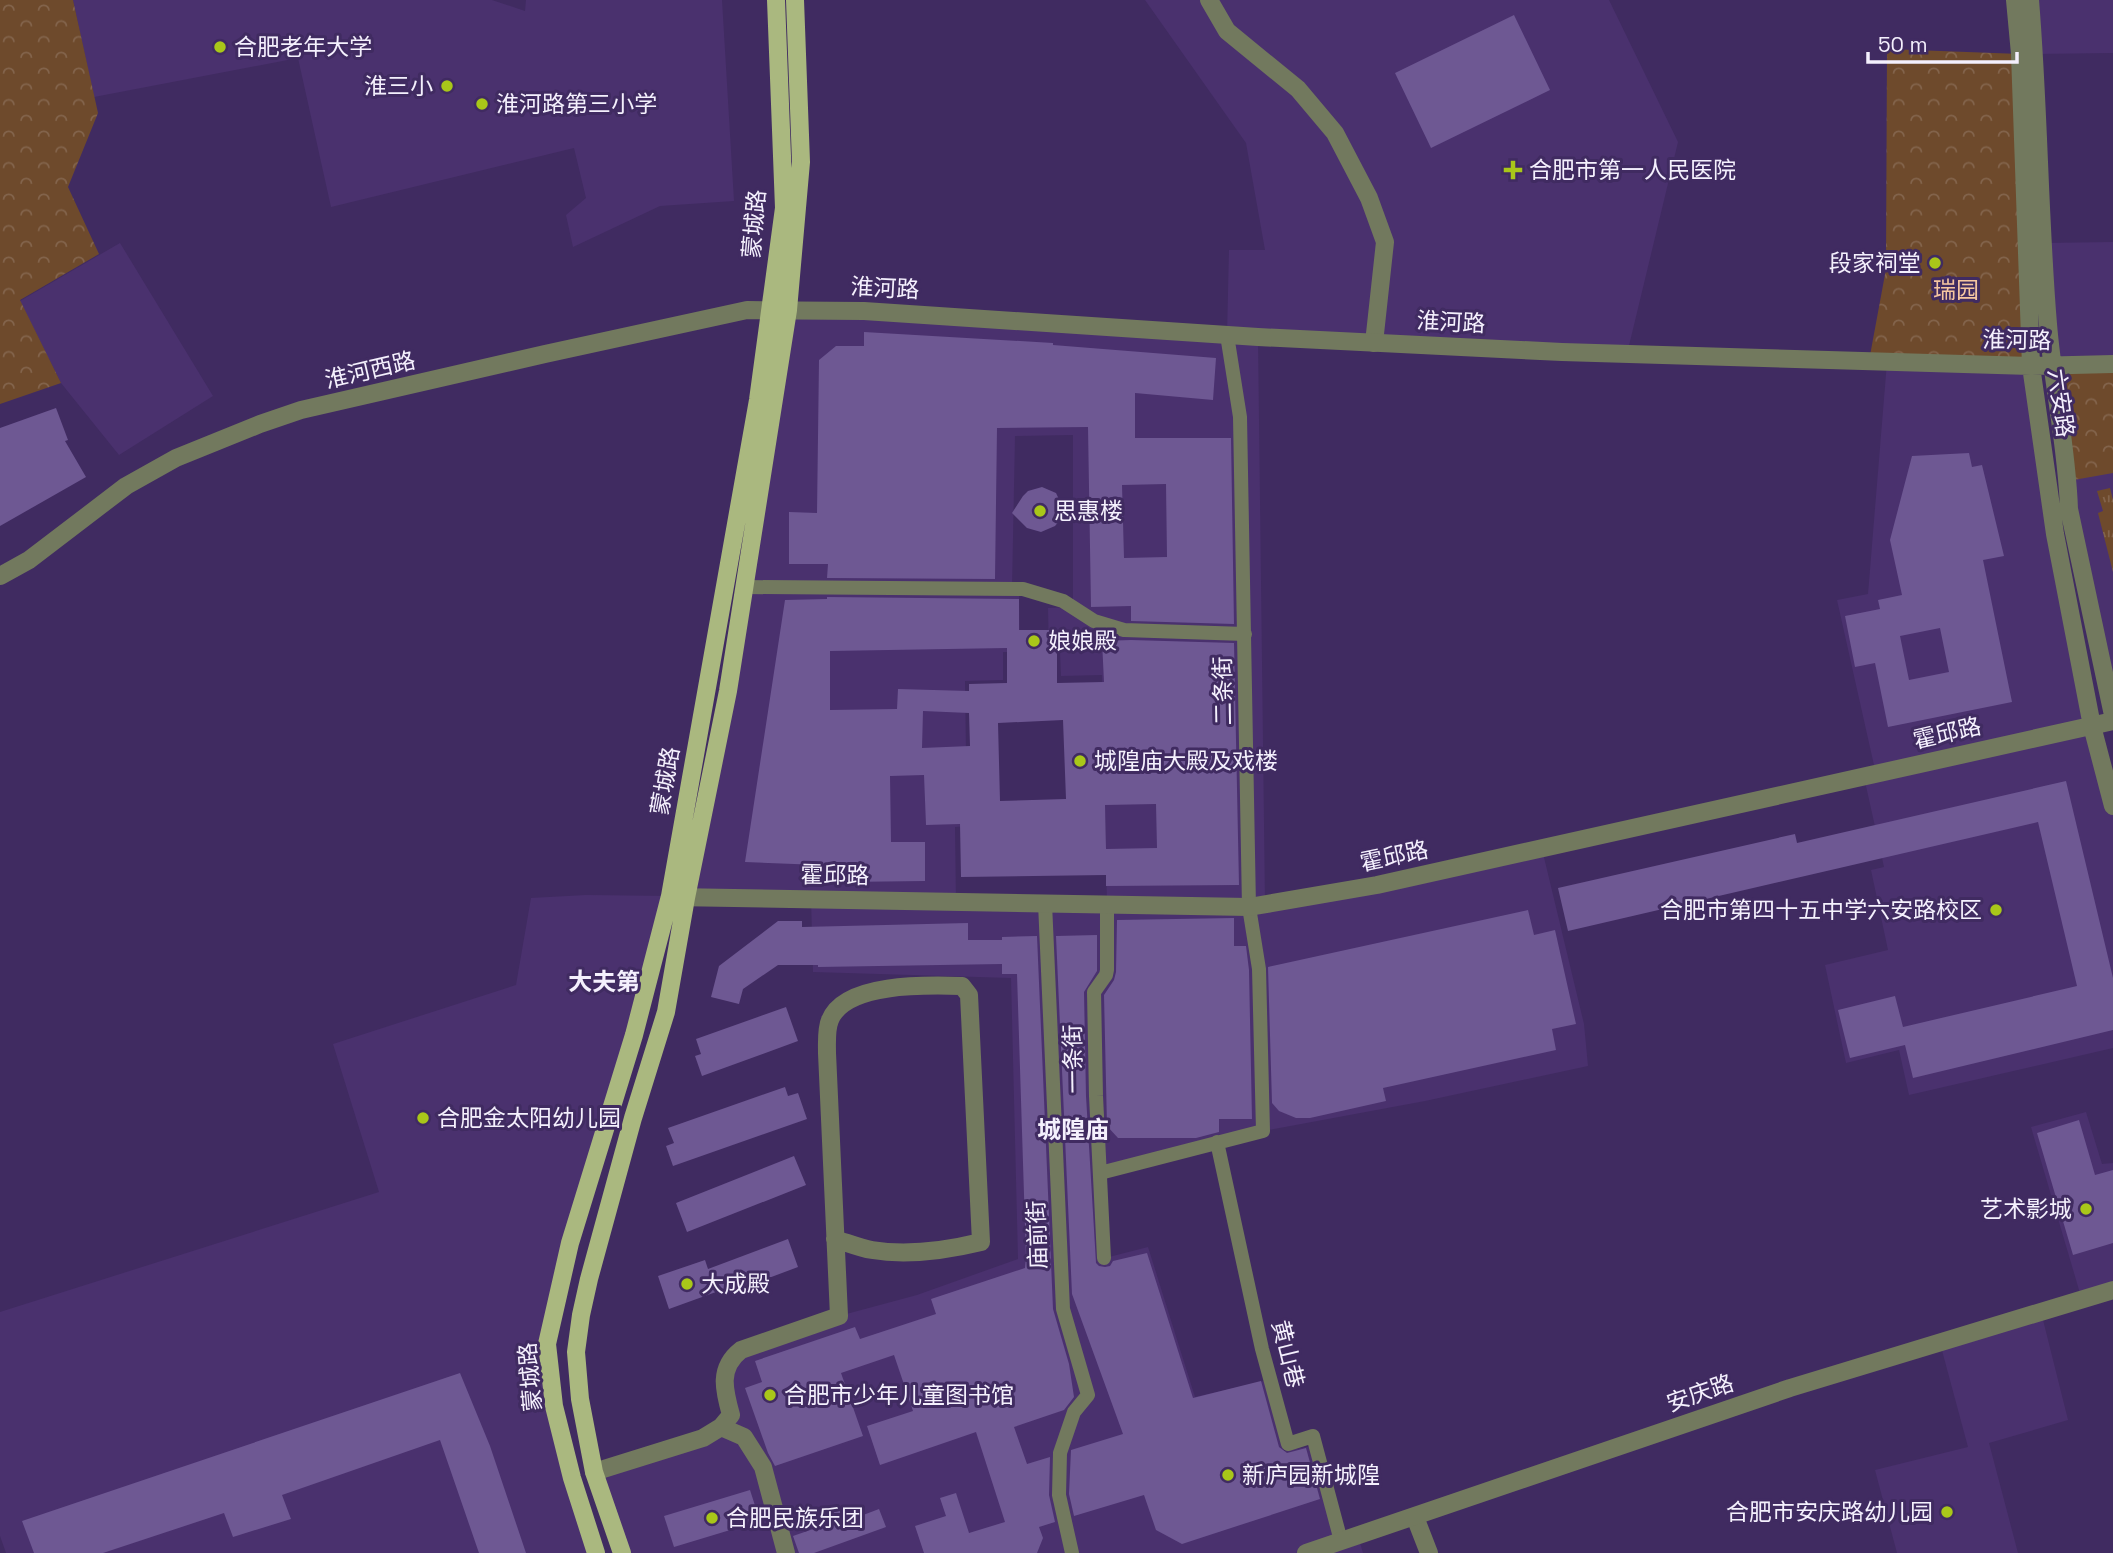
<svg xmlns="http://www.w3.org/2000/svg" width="2113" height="1553" font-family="'Space Grotesk','Noto Sans SC',sans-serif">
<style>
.built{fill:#4a316e;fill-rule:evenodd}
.grass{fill:url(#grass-tufts)}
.park{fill:url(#park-crowns)}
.building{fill:#6e5893;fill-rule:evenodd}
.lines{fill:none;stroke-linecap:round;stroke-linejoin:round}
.pedestrian{stroke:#72795e;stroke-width:14}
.minor{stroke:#72795e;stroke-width:18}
.tertiary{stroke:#72795e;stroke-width:18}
.primary{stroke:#aab87f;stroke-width:18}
.poi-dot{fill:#a9c719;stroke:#402b61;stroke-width:2.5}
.labels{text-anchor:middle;stroke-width:6;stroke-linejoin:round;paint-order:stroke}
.poi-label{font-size:23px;fill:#f4f0fd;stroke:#402b61;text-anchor:start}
.street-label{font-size:23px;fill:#f4f0fd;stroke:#402b61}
.park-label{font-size:23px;fill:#f6c6a0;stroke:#402b61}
.neighbourhood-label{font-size:24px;font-weight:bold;fill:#f4f0fd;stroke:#402b61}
</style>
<defs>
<pattern id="grass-tufts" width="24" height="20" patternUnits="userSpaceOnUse" patternTransform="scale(1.75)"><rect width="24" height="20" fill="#6e4a2c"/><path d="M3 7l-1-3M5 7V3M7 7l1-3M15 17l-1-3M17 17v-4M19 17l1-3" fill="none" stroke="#83644c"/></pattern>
<pattern id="park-crowns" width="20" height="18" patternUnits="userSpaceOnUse" patternTransform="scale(1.75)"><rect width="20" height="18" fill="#6e4a2c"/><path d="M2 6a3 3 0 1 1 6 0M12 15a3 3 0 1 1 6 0" fill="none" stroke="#83644c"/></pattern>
</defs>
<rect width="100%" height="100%" fill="#402b61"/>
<path class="built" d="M73 0H492L525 11 526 0H722L734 201 660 206 573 247 566 215 586 198 574 148 331 207 298 58 94 97Z
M1145 0H1609L1678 142 1627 354 1258 338 1265 904 1542 849 1584 1024 1588 1066 1425 1101 1263 1131 1100 1173 1105 1258 1148 1247 1195 1397 1268 1380 1284 1451 1312 1446 1341 1541 1358 1536 1363 1553H622L594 1472 721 1427 731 1358 839 1316 917 1295 1018 1259 1011 978 813 972 811 899 686 898 788 310 1227 335 1229 250H1265L1246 143ZM1073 435V607L1048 608 1049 652H1060L1061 676 1102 675 1107 904 956 902 955 827 967 826 965 681 1003 680V652H1020L1019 589H1012L1015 436Z
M2030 0H2113V53L2034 54Z
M2113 242V364L2053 366 2044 243Z
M120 243 213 396 119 455 61 383 20 301Z
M1887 362 2031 366 2113 806V1048L1909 1095 1899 1050 1846 1063 1825 965 1888 950 1871 870 1884 867 1864 777 1876 774 1837 600 1868 594Z
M2105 473H2113V715L2068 481Z
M586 895 670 896 547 1344 596 1553H6L0 1536V1312L379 1192 333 1044 516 985 531 898Z
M2086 1112 2102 1164 2113 1163V1300L2111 1292 2082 1300 2031 1127Z
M2041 1312 2068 1420 1989 1443 2018 1553H1897L1875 1470 1968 1447 1940 1343Z"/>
<path class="grass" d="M2110 488 2113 500V572L2098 513 2103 511 2097 491Z"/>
<path class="park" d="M0 0H73L98 113 68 187 99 254 20 300 61 383 0 404Z
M1887 49 2020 54 2031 366 1869 361 1886 269Z
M2113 364V473L2068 481 2053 366Z"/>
<path class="building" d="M1514 15 1550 90 1431 148 1395 73Z
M864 332 1053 343V345L1216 358 1213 400 1135 393V438H1231L1234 624 1131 621V606L1091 607 1088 427 997 428 995 579 827 578 828 564H789V512L817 513 819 360 836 346H864ZM1166 484 1167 557 1124 558 1122 485Z
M56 408 68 440 65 441 86 477 0 526V428Z
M1969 453 1972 467 1982 465 2004 556 1983 560 2012 702 1888 727 1875 663 1855 667 1845 616 1880 609 1878 600 1902 595 1890 540 1912 456ZM1940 628 1949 672 1909 680 1900 636Z
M1042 487 1056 493 1064 510 1060 520 1055 526 1041 532 1027 528 1012 513 1023 496 1028 491Z
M827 597 1019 599V630H1049V635H1057V683L1104 682 1102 641 1131 640 1234 643 1239 885 1106 886V875L961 877 960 824 926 825 924 775 890 776 891 842H925V881L845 882V866L745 862 785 600 827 599ZM1007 648V683L969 684V691L898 689 897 709 830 710V651ZM923 711 969 713 970 746 922 748ZM1063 720 1066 799 1000 801 998 723ZM1156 804 1157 848 1106 849 1105 805Z
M2066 781 2113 978V1030L1913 1078 1905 1045 1850 1058 1838 1010 1895 996 1903 1027 2077 986 2038 822 1568 931 1558 888 1795 834 1797 843Z
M1528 910 1534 935 1555 930 1576 1024 1552 1029 1556 1050 1383 1088 1386 1101 1310 1118H1296L1279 1111 1272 1103 1268 967Z
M1234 918V946H1246L1249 970 1252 1119H1219V1132L1196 1138H1118L1107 1126 1104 995 1114 980 1116 972 1117 920Z
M778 921H802V927L968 923V940H1002V937L1037 936 1053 1309 1069 1364 1074 1397 1064 1410 1014 1427 1027 1464 1050 1457 1049 1495 1055 1522 1039 1527 1043 1538 1037 1553H924L915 1526 946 1516 940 1498 956 1493 969 1533 1005 1522 976 1432 880 1465 867 1426 913 1411 894 1355 841 1373 863 1436 775 1466 768 1453 745 1388 762 1382 755 1361 855 1327 860 1339 936 1314 931 1299 1025 1268 1026 1257 1017 974H1002V964L818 967V965H778L743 989 739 1004 711 997 719 966Z
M1097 935V971L1084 992 1086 1096 1096 1263 1099 1266 1105 1267 1110 1266 1113 1261 1147 1253 1193 1398 1261 1381 1279 1447 1287 1453 1306 1448 1320 1499 1182 1544 1156 1530 1144 1495 1074 1516 1069 1494 1071 1450 1123 1434 1072 1294 1056 936Z
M786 1007 798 1041 702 1076 695 1056 701 1054 696 1039Z
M785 1087 788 1096 798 1093 807 1119 673 1166 666 1146 674 1143 668 1128Z
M2079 1120 2095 1175 2113 1170V1243L2073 1255 2037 1133Z
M794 1156 806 1185 687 1232 676 1203Z
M788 1239 798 1267 729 1293 727 1288 669 1309 658 1276 705 1260 708 1269Z
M460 1373 490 1446 526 1553H479L440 1440 282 1495 291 1519 233 1537 224 1513 103 1553H34L22 1521Z
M750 1490 760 1521 674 1547 664 1516Z
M845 1507 850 1520 879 1509 886 1527 814 1553H799L793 1536 816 1528 812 1519Z"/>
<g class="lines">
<path class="pedestrian" d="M745 587 1023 589 1063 601 1094 621 1124 630 1245 634
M1045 903 1063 1309 1088 1395 1074 1412 1060 1453 1059 1495 1072 1553
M1217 1142 1262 1349 1288 1444 1313 1436 1341 1541
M1100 1173 1263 1131 1259 969 1249 907 1240 417 1227 335
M1104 1258 1096 1096 1094 992 1106 975 1107 970V904"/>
<path class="minor" d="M1209 0 1227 31 1298 89 1335 133 1369 198 1385 242 1374 343
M721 1427 744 1437 763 1467 786 1553
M594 1472 703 1438 721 1427 731 1415C724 1390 718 1368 741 1350L839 1316 827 1053C827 1043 826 1029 830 1020 845 982 928 985 962 986L969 995 981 1242C948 1250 907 1256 872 1250 860 1248 848 1243 835 1239
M1415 1517 1429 1553"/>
<path class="tertiary" d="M2015 0 2020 54 2031 366 2055 534 2092 726 2113 806
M2030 0C2039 108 2039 216 2048 324 2053 386 2067 447 2069 509L2113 715
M0 576 29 560 126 486 176 458 260 424 301 410 545 354 747 310 864 311 1258 337 1562 352 2031 366 2113 364
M673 897 1249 907 1377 885 2113 721
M1306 1553 1790 1388 2113 1290"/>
<path class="primary" d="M596 1553 572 1478 554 1406 547 1344 570 1243 634 1035 670 896 758 400 784 208 776 0
M622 1553 594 1472 580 1399 576 1352 581 1315 589 1279 633 1118 666 1012 686 898 728 691 788 310 801 162 795 0"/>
</g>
<g class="poi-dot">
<circle cx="220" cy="47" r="7"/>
<circle cx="447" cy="86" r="7"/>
<circle cx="482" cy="104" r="7"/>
<path d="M1509.5 159.5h7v7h7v7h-7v7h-7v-7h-7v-7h7z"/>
<circle cx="1935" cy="263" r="7"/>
<circle cx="1040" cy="511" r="7"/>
<circle cx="1034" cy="641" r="7"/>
<circle cx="1080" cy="761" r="7"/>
<circle cx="1996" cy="910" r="7"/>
<circle cx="423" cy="1118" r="7"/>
<circle cx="2086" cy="1209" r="7"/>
<circle cx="687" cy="1284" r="7"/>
<circle cx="770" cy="1395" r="7"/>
<circle cx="1228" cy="1475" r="7"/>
<circle cx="1947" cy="1512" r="7"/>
<circle cx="712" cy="1518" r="7"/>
</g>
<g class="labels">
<g class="poi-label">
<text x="234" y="55">合肥老年大学</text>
<text x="433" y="94" text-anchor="end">淮三小</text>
<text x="496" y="112">淮河路第三小学</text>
<text x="1529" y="178">合肥市第一人民医院</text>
<text x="1921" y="271" text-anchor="end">段家祠堂</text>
<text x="1054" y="519">思惠楼</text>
<text x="1048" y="649">娘娘殿</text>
<text x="1094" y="769">城隍庙大殿及戏楼</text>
<text x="1982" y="918" text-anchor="end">合肥市第四十五中学六安路校区</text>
<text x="437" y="1126">合肥金太阳幼儿园</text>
<text x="2072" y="1217" text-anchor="end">艺术影城</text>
<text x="701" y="1292">大成殿</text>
<text x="784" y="1403">合肥市少年儿童图书馆</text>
<text x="1242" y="1483">新庐园新城隍</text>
<text x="1933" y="1520" text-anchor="end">合肥市安庆路幼儿园</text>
<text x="726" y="1526">合肥民族乐团</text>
</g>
<g class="street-label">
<text transform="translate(754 224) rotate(-85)" y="8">蒙城路</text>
<text transform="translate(885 288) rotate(3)" y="8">淮河路</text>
<text transform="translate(1451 322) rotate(3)" y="8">淮河路</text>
<text transform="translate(2017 340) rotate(1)" y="8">淮河路</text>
<text transform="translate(370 370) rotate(-13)" y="8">淮河西路</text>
<text transform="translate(2061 403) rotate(82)" y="8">六安路</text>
<text transform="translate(1223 691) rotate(-91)" y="8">二条街</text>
<text transform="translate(1947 733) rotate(-13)" y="8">霍邱路</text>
<text transform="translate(665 781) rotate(-80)" y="8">蒙城路</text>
<text transform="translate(1394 856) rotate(-12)" y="8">霍邱路</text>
<text transform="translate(835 875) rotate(1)" y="8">霍邱路</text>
<text transform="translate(1073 1059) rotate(-91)" y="8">一条街</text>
<text transform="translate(1037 1235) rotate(-92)" y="8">庙前街</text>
<text transform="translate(1288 1354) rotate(76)" y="8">黄山巷</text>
<text transform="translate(530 1377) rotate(-95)" y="8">蒙城路</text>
<text transform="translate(1700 1393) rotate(-19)" y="8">安庆路</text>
</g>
<g class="park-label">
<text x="1956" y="298">瑞园</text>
</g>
<g class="neighbourhood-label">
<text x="604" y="990">大夫第</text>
<text x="1073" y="1138">城隍庙</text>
</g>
</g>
<path d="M1868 52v10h149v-10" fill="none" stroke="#f4f0fd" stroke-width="3.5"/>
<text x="1878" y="52" font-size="21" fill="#f4f0fd" stroke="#402b61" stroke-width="5" paint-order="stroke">50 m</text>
</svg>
